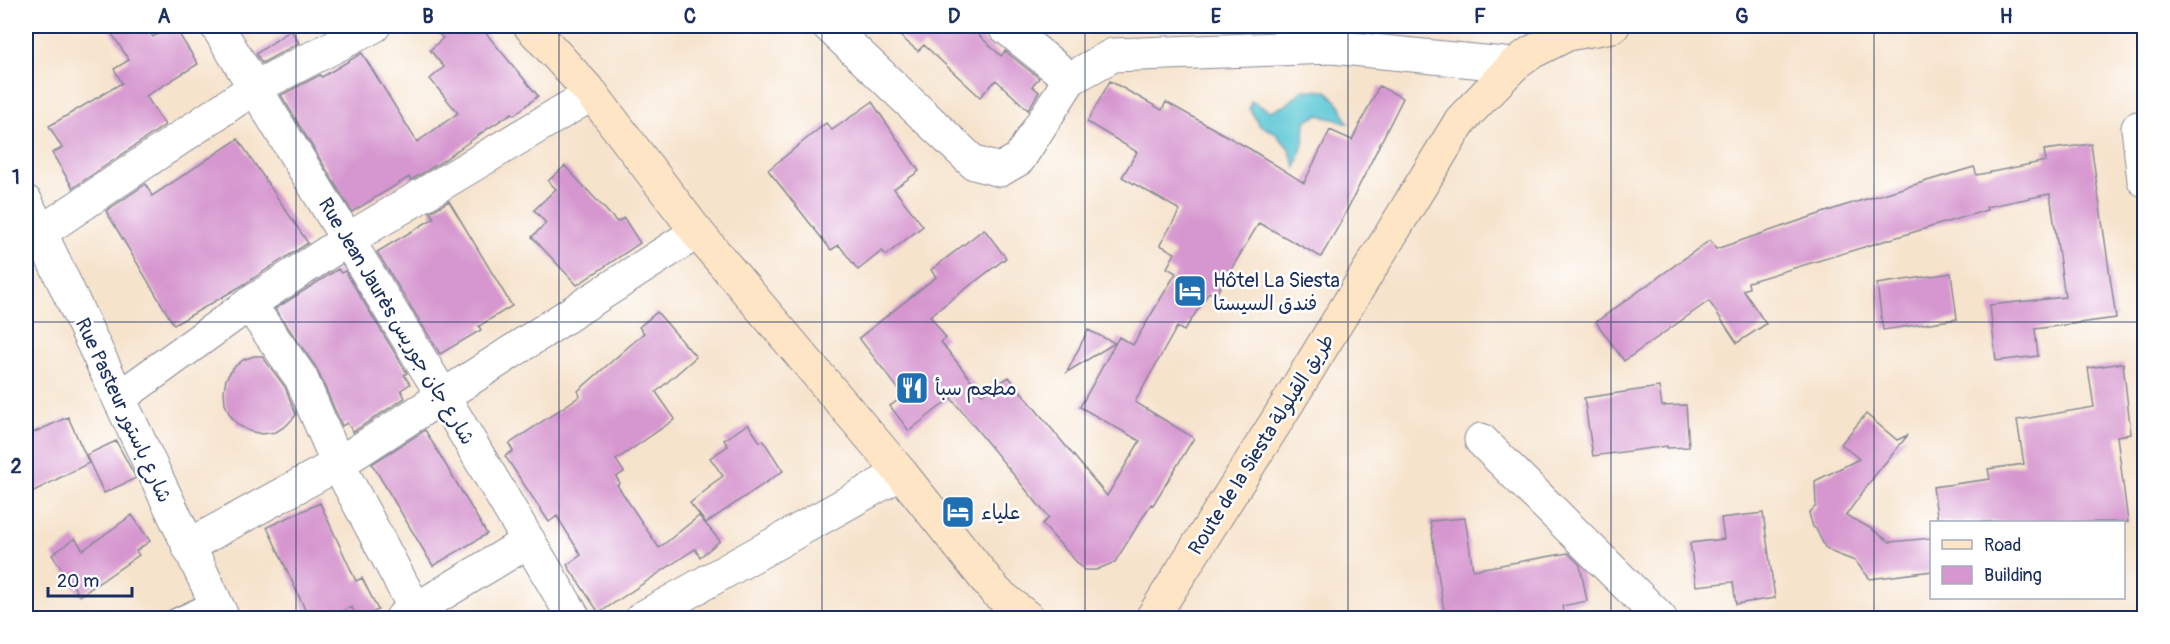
<svg xmlns="http://www.w3.org/2000/svg" width="2170" height="644" font-family="Pangolin,'Playpen Sans Arabic',sans-serif">
<style>
.water{fill:#5cc7d5;stroke:#3c7b9a;stroke-width:1.5}
.building{fill:#d696cf}
.lines{fill:none;stroke-linecap:round;stroke-linejoin:round}
.lane-casing{stroke:#888995;stroke-width:19}
.street-casing{stroke:#888995;stroke-width:35}
.secondary-casing{stroke:#888995;stroke-width:35}
.lane{stroke:#fff;stroke-width:16}
.street{stroke:#fff;stroke-width:33}
.secondary{stroke:#fde5c5;stroke-width:33}
.grid{fill:none;stroke:#1b2f5e;stroke-width:1.5;stroke-opacity:0.55}
.labels{text-anchor:middle;stroke-width:5;stroke-linejoin:round;paint-order:stroke}
.poi-label{font-size:20px;fill:#1b2f5e;stroke:#fff;text-anchor:start}
.street-label{font-size:20px;fill:#1b2f5e;stroke:#fff}
.neatline{fill:none;stroke:#1b2f5e;stroke-width:2}
.grid-label{font-size:20px;text-anchor:middle;font-weight:bold;fill:#1b2f5e}
</style>
<rect width="100%" height="100%" fill="#fff"/>
<filter id="ink" filterUnits="userSpaceOnUse"><feTurbulence type="fractalNoise" baseFrequency=".0167" numOctaves="2"/><feDisplacementMap in="SourceGraphic" scale="12" xChannelSelector="R" yChannelSelector="G"/><feConvolveMatrix kernelMatrix="1 2 1 2 8 2 1 2 1" color-interpolation-filters="sRGB"/></filter>
<filter id="wash" filterUnits="userSpaceOnUse"><feTurbulence type="fractalNoise" baseFrequency=".008" numOctaves="4" result="noise"/><feDisplacementMap in="SourceGraphic" scale="24" xChannelSelector="R" yChannelSelector="G"/><feGaussianBlur stdDeviation="1.35" result="paint"/><feColorMatrix in="noise" values="0 0 0 0 0 0 0 0 0 0 0 0 0 0 0 0 0 1.4 0 .05"/><feComposite in="paint" operator="in"/></filter>
<g filter="url(#wash)">
<rect width="100%" height="100%" fill="#f6e3cc"/>
<path class="water" d="M1303 90 1327 91 1340 105 1348 123 1319 115 1305 121 1304 140 1296 168 1288 147 1273 131 1260 126 1249 108 1251 101 1270 111 1286 105Z"/>
<g id="blocks">
<path class="building" d="M107 26H146L153 37 174 26 198 64 146 96 165 125 73 188 52 153 62 148 49 126 122 83 114 69 129 60Z
M431 26H480L538 96 514 115 512 113 487 129 441 162 411 180 409 177 352 212 281 95 320 75 322 77 362 53 417 142 458 113 430 79 444 67 430 50 443 38Z
M888 26H969L1001 56 1005 51 1039 78 1032 86 1039 92 1028 110 996 80 980 97 924 45 918 51Z
M291 30 299 43 262 63 256 54Z
M1110 81 1162 110 1166 102 1250 149 1304 183 1330 130 1352 140 1379 86 1403 98 1342 220 1321 257 1259 223 1215 296 1209 292 1184 331 1177 327 1135 402 1194 438 1153 505 1151 504 1115 562 1096 570H1084L1042 524 1049 518 951 398 909 431 890 406 904 396 859 338 936 277 931 270 984 229 1006 258 930 316 946 338 941 342 982 394 1009 377 1107 496 1140 441 1080 407 1119 337 1133 345 1176 273 1167 268 1175 253 1160 245 1180 210 1122 177 1137 152 1087 122Z
M872 102 919 171 894 189 923 226 886 255 882 251 858 270 839 245 831 250 768 170 826 123 832 130Z
M238 139 308 243 243 285 174 325 106 211 146 184 152 196Z
M2091 144 2116 318 2035 329 2038 356 1996 361 1990 305 2065 297 2050 194 1986 207 1987 210 1748 282 1749 288 1743 290 1766 324 1737 343 1709 301 1624 361 1596 322 1710 240 1716 249 1843 206 1974 167 1977 175 2046 161 2044 150Z
M565 166 617 222 624 218 640 243 577 285 532 237 546 223 534 210 556 189 548 181Z
M449 201 512 306 479 326 481 330 440 354 377 252 434 218 430 212Z
M338 269 341 273 345 271 407 373 404 375 410 384 401 390 405 398 353 432 347 423 342 426 316 367 275 309Z
M1951 273 1957 319 1883 330 1877 284Z
M657 312 696 357 656 392 675 419 616 460 624 472 616 477 620 483 617 485 659 548 699 516 720 541 700 557 695 549 599 613 567 565 581 555 557 516 549 522 505 456 513 451 509 444 580 396 578 391 644 333 639 327Z
M1088 330 1115 343 1067 372Z
M254 356H262L285 387 296 415 287 425 276 432 262 434 249 431 238 425 230 415 225 404 224 391 226 379 233 368 243 360Z
M2123 363 2131 434 2117 436 2128 522H1938L1933 487 1990 479 1988 469 2024 464 2017 420 2094 407 2088 368Z
M1659 387 1662 406 1686 405 1689 447 1667 448V446L1593 456 1584 398Z
M1866 414 1897 440 1908 435 1876 474 1846 515 1870 528 1890 542 1932 538V571L1870 579 1855 561 1834 553 1825 547 1816 529 1813 527 1809 513 1816 506 1815 481 1859 459 1841 444Z
M68 417 89 463 26 495V436Z
M748 424 760 442 763 440 783 471 706 523 690 503 710 487 709 486 723 476 710 458 728 446 724 440Z
M425 430 487 534 433 566 372 464Z
M116 441 136 478 104 493 86 455Z
M320 503 356 581 362 578 378 610 360 618H357L352 607 328 618H309L267 527Z
M1763 513 1775 598 1736 604 1733 582 1696 586 1690 543 1724 539 1721 518Z
M132 515 150 541 136 551 139 555 80 596 52 555 75 538 83 550Z
M1465 518 1473 570 1568 553 1580 565 1587 601 1562 606 1564 618H1445L1430 521Z"/>
</g>
</g>
<g filter="url(#ink)">
<use href="#blocks" fill-opacity="0" stroke="#888995" stroke-width="1.5"/>
<g class="lines">
<g class="lane-casing">
<path id="lane" d="M173 618 214 599"/>
</g>
<g class="street-casing">
<path id="street" d="M217 26 443 396 574 618
M829 26 974 163 1000 170 1019 159 1070 79 1113 55 1332 47 1514 65
M1004 26 1070 79
M2138 128 2144 180
M26 202 223 618
M40 233 254 88 374 26
M249 304 301 378 338 464 420 618
M119 398 249 304 347 240 592 94
M1481 440 1660 618
M188 546 338 464 697 232
M402 618 529 541
M642 618 901 473"/>
</g>
<g class="secondary-casing">
<path id="secondary" d="M530 26 592 94 697 232 901 473 996 592 1028 618
M1152 618 1276 422 1461 120 1514 65 1532 52 1568 34 1613 26"/>
</g>
<use href="#lane" class="lane"/>
<use href="#street" class="street"/>
<use href="#secondary" class="secondary"/>
</g>
</g>
<path class="grid" d="M296 26V618M559 26V618M822 26V618M1085 26V618M1348 26V618M1611 26V618M1874 26V618M26 322H2144"/>
<defs>
<g id="hotel-square" transform="scale(1.725)"><rect x="-9" y="-9" width="18" height="18" rx="4" fill="#1f6fb2" stroke="#fff"/><path d="M-6-4.5h1.5V1H6V5H4.5V3h-9V5H-6ZM-4 0a1.8 1.8 0 1 1 3.6 0ZM.5 0V-2.5h3Q6-2.5 6 0Z" fill="#fff"/></g>
<g id="restaurant-square" transform="scale(1.725)"><rect x="-9" y="-9" width="18" height="18" rx="4" fill="#1f6fb2" stroke="#fff"/><path d="M-5-6h1v4h1v-4h1v4h1v-4h1v5L-1.5 .5V6h-2V.5L-5-1ZM5-6V6H3V1.5H1.5Q1.5-4 5-6Z" fill="#fff"/></g>
</defs>
<g fill-rule="evenodd">
<use href="#hotel-square" x="1190" y="291"/>
<use href="#restaurant-square" x="912" y="388"/>
<use href="#hotel-square" x="958" y="512"/>
</g>
<g class="labels">
<g class="poi-label">
<text x="1213" y="287">Hôtel La Siesta<tspan x="1213" dy="23">فندق السيستا</tspan></text>
<text x="935" y="395">مطعم سبأ</text>
<text x="981" y="519">علياء</text>
</g>
<g class="street-label">
<text transform="translate(397 321) rotate(59)" y="7">Rue Jean Jaurès شارع جان جوريس</text>
<text transform="translate(124 410) rotate(65)" y="7">Rue Pasteur شارع باستور</text>
<text transform="translate(1261 444) rotate(-58)" y="7">Route de la Siesta طريق القيلولة</text>
</g>
</g>
<rect width="2170" height="644" fill="none" stroke="#fff" stroke-width="66"/>
<rect x="1930" y="521" width="195" height="78" fill="#ffffff" stroke="#a4acbf" stroke-width="1.5"/>
<rect x="1942" y="540" width="30" height="9" fill="#fde5c5" stroke="#a4acbf" stroke-width="1.5"/>
<text x="1984" y="551" font-size="18" fill="#1b2f5e">Road</text>
<rect x="1942" y="566" width="30" height="18" fill="#d696cf" stroke="#a4acbf" stroke-width="1.5"/>
<text x="1984" y="581" font-size="18" fill="#1b2f5e">Building</text>
<path d="M48 587v9h84v-9" fill="none" stroke="#1b2f5e" stroke-width="3"/>
<text x="57" y="587" font-size="18" fill="#1b2f5e" stroke="#ffffff" stroke-width="4.5" paint-order="stroke">20 m</text>
<rect x="33" y="33" width="2104" height="578" class="neatline"/>
<g class="grid-label">
<text x="164" y="23">A</text>
<text x="428" y="23">B</text>
<text x="690" y="23">C</text>
<text x="954" y="23">D</text>
<text x="1216" y="23">E</text>
<text x="1480" y="23">F</text>
<text x="1742" y="23">G</text>
<text x="2006" y="23">H</text>
<text x="16" y="184">1</text>
<text x="16" y="473">2</text>
</g>
</svg>
